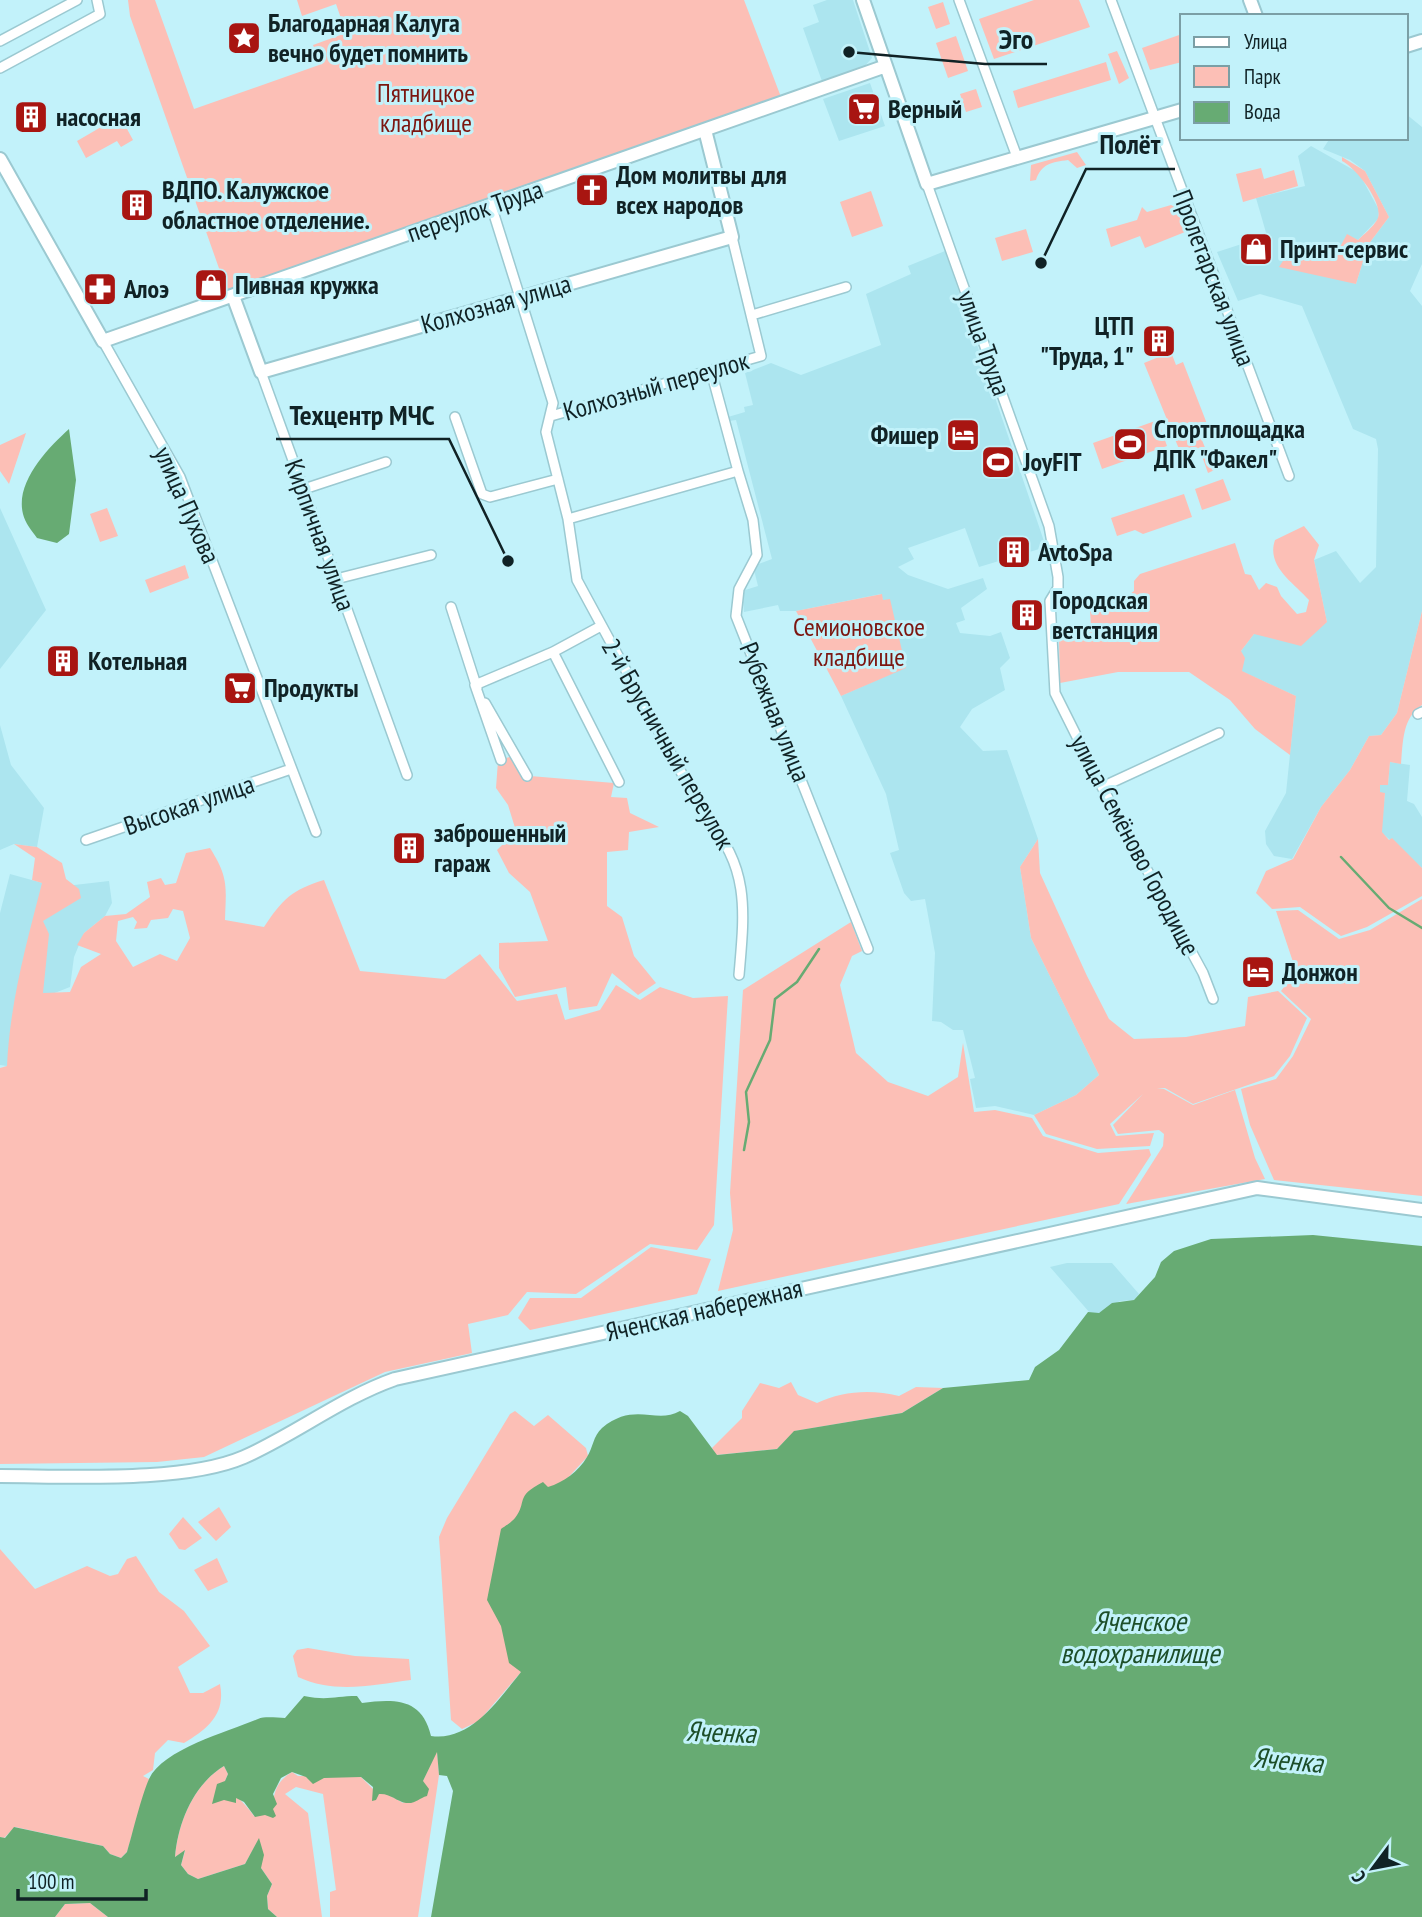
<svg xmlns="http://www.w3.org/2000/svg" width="1422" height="1917" font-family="'PT Sans Narrow',sans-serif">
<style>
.built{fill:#ace5ef}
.green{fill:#fcbfb6;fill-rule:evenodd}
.water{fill:#67ab73}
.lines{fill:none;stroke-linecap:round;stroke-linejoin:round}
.stream{stroke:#67ab73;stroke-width:2.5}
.street-casing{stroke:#9bc9d1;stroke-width:12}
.secondary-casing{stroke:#9bc9d1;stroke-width:16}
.street{stroke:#fff;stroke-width:9}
.secondary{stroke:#fff;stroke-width:12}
.labels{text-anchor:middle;stroke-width:6;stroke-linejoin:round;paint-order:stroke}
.poi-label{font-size:26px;font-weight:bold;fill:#102225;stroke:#c2f2fa;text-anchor:start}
.park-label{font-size:26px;fill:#7c1610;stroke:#c2f2fa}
.street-label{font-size:26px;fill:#102225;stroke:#c2f2fa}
.water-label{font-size:28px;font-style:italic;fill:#1d4e29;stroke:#c2f2fa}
.leader{fill:none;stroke:#102225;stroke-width:2.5}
.callout-dot{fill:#102225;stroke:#c2f2fa;stroke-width:2.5}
.callout-label{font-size:28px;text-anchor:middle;font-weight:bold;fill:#102225;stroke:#c2f2fa;stroke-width:6;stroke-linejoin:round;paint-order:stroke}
</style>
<rect width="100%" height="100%" fill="#c2f2fa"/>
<path class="built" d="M827 0H853L872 58 863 68 823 84 803 28 819 22 813 5Z
M870 83 885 126 839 141 823 99Z
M1406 114 1422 127V264L1410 291 1422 306V611L1397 713 1381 735 1369 736 1350 770 1321 807 1292 859 1274 856 1266 844 1265 831 1286 793 1296 696 1241 671V651L1254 634 1327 622 1314 560 1336 551 1360 583 1376 567 1378 449 1376 439 1353 429 1302 306 1260 294 1238 301 1217 252 1251 241 1253 261 1271 250 1256 198 1305 186 1298 156 1311 146 1359 173 1379 210 1378 219 1358 240 1347 235 1334 258 1284 261 1356 284 1368 245 1389 217 1365 171 1350 160 1323 149 1330 138H1406Z
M945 251 1046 547 979 567 965 528 908 548 914 559 898 567 908 575 948 589 983 578 987 589 961 608 965 620 956 623 960 633 990 636 1001 632 1010 658 1000 668 1005 690 972 709 960 727 983 751 1007 750 1038 839 1020 867 1031 938 1099 1075 1076 1095 1034 1115 995 1106 976 1108 970 1079 975 1078 963 1030H953L941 1022 932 1021 935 953 925 899 911 901 904 893 890 853 899 850 886 794 841 696 906 667 881 594 796 611H780L778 605 744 612 742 591 758 586 753 566 772 559 736 420 729 421 728 417 745 412 744 407 753 405 745 373 771 363 801 375 881 345 866 294 911 274 908 266Z
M0 508 46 610 0 669Z
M0 725 11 765 44 808 37 847 14 844 0 850Z
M1390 762 1410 765 1407 801 1414 804 1422 817V868L1381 832 1385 793H1380V785H1388Z
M10 874 57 887 109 881 112 903 105 916 84 933 74 957 70 987 52 994 7 1066 0 1065V913Z
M1067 1263H1112L1139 1294 1134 1300 1120 1301 1099 1313H1090L1050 1267Z"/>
<path class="green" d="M128 0H155L194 109 319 65 313 45 346 33 336 4 302 16 297 0H744L781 97 227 291 130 16Z
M1034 0H1079L1090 27 994 59 979 19Z
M943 2 950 24 936 29 928 7Z
M1182 34V62L1150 70 1142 48Z
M956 36 968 71 948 78 936 43Z
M1117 51 1129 78 1119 84 1108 54Z
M1106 62 1111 80 1018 108 1013 91Z
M976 89 982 107 966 112 960 94Z
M120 116 133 140 121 147 117 141 86 158 77 141Z
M1077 152 1086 165 1077 168 1068 160C1052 162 1041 164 1036 180L1030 181 1031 165Z
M1342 157 1365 171 1389 217 1368 245 1356 284 1279 267 1283 261 1334 258 1347 234 1358 240C1364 234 1373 227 1377 220 1386 205 1355 167 1342 161Z
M1261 168 1264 179 1294 170 1298 186 1243 202 1236 174Z
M871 191 883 226 852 237 840 202Z
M1171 205 1177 208 1185 232 1145 248 1140 236 1111 247 1106 229 1137 220 1142 207 1147 212Z
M1026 229 1033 252 1002 261 995 238Z
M1171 352 1176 365 1183 362 1209 429 1199 433 1211 462 1218 460 1221 467 1208 473 1199 448 1181 454 1144 363Z
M1158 420 1167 446 1102 469 1093 443Z
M26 433 9 484 0 471V445Z
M1223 479 1231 500 1202 510 1195 489Z
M1184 494 1192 517 1143 534 1135 530 1117 536 1111 518Z
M107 508 118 536 100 542 90 514Z
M1304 526 1319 545 1314 560 1327 622 1301 646 1254 634 1241 651 1245 658 1242 671 1296 696 1290 755 1255 729 1230 700 1189 672H1118L1060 683 1059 639 1083 635 1091 627 1090 610 1126 597 1134 591V581L1140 574 1235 543 1245 574 1251 575 1259 590 1266 583 1277 587 1281 596 1297 614 1306 612 1309 600C1293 582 1266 566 1275 540Z
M185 565 189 578 150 593 145 580Z
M882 594 883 600 890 599 906 668 841 696 796 611Z
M1422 611V705C1402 718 1403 743 1401 764L1390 762 1388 785H1380V792L1385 793 1382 832 1389 840 1392 838 1422 868V896L1367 927 1341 936 1300 907 1272 909 1256 893 1266 871 1293 859 1321 807 1350 770 1369 736 1381 735 1397 713Z
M518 754 530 776 614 783 611 797 627 798 630 813 659 827 629 832 628 850 607 852V906L622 917 634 956 656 983 638 995 612 973 597 1006 569 1010 566 987 515 997 499 968V943L548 941 530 892 509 873 497 850 516 831 508 805 496 788 498 761Z
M1038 839 1040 873 1087 976 1109 1019 1134 1039 1186 1037 1245 1026 1248 997 1278 991 1307 1018 1290 1056 1274 1076 1193 1104 1165 1088 1157 1089H1164L1193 1105 1235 1090 1255 1158 1265 1179 1126 1204 1163 1146 1164 1134 1159 1130 1118 1134 1113 1125 1143 1094 1110 1124 1116 1136 1154 1133 1150 1146 1097 1149 1046 1134 1034 1115 1076 1095 1099 1075 1031 938 1020 867Z
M14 844 37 847 62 863 66 879 79 889 81 898 43 921 49 934 43 993 70 992 81 967 101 954 77 945 84 933 105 916 126 914 150 897 147 882 161 878 165 885 176 883 186 853 210 848C229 878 226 887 225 920L264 927C283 899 291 890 324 880L360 971 445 979 480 954 517 1001 557 994 565 1020 600 1010 616 985 640 1000 660 987 693 998 728 996 714 1225 697 1250 650 1244 576 1294 527 1292 508 1315 468 1324 472 1353 385 1372 204 1457 157 1462 0 1464V1068L7 1066C10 1002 26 945 42 883L32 880 35 858ZM173 909 183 911 190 938 177 961 160 954 133 967 116 941 118 921 133 917 137 922 134 929 147 928 151 920 168 918Z
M1422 899V1196L1274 1180 1250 1125 1241 1089 1276 1079 1293 1056 1311 1019 1281 991 1296 971 1276 911 1298 910 1339 939 1370 930Z
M851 922 862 951 852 956 840 985 856 1053 888 1082 928 1096 958 1077 963 1043 974 1112 995 1110 1032 1118 1043 1136 1098 1153 1149 1149 1151 1155 1119 1204 718 1291 733 1230 730 1193 743 990Z
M651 1247 711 1259 697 1294 530 1330 518 1318 530 1298H581Z
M791 1382 798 1395 817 1403C842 1391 871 1389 899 1396L916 1387 943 1388 902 1413 795 1431 777 1449 716 1455 712 1448 742 1418V1411L760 1383 779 1388Z
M515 1411 534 1426 548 1415 586 1448 588 1456 564 1482 522 1671 479 1721 462 1729 451 1720 439 1537 447 1518 510 1414Z
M219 1507 231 1527 216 1541 198 1522Z
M183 1517 202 1538 185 1550 179 1549 169 1534Z
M0 1549 35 1589 87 1566 110 1576 118 1574 127 1559 136 1556 159 1592 184 1611 210 1646 178 1667 190 1693H203L220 1684C226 1715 207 1729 184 1743L168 1740 155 1753 153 1770 143 1776 149 1779 127 1852 121 1858 110 1854 103 1846 15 1827 4 1838 0 1837Z
M217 1558 228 1582 208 1591 194 1570Z
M308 1648 355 1656 409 1659 411 1680C372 1685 335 1694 298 1677L293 1656 297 1650Z
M437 1750 439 1775 418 1917H330V1892L336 1890 323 1794 296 1787 285 1794 308 1813 322 1917H277L268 1909 267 1896 272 1884 261 1868 259 1839 245 1864 198 1879 188 1874 181 1865 185 1851 175 1857C178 1822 194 1784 224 1766L228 1774 225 1781C234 1795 245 1803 254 1816L273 1809C273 1792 277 1781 292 1772L298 1776 361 1777 378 1794 386 1793 403 1803 423 1781Z
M90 1903 108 1917H55L65 1904Z"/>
<path class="water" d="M69 429 76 480 69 534 57 543 37 538C32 531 25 523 23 514 15 482 48 448 69 429Z
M1313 1235 1422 1246V1917H431L453 1791 447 1776 439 1775 437 1752 423 1781 429 1789 427 1796C419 1798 416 1804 406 1803 396 1801 390 1793 379 1794L376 1800 372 1801 373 1787 361 1777 324 1778 313 1784 306 1777 292 1772 281 1778 273 1794 277 1804 273 1809 276 1816 273 1818 265 1815 255 1817 244 1802 236 1798V1803L224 1800 212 1804 217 1784 225 1781 228 1774 224 1766C194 1784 178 1822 175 1857L185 1850 181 1865 188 1874 198 1879 245 1864 259 1838 264 1855 261 1868 272 1884 267 1896 268 1909 277 1917H108L90 1903 65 1904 55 1917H0V1837L5 1838 14 1827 103 1846 110 1854 121 1858 127 1852C133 1832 141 1797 149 1779 163 1749 230 1731 258 1719 265 1716 277 1718 285 1718L304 1696C328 1701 335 1696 357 1696L362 1703C395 1699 422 1698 431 1736 471 1742 499 1699 521 1672L509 1663 501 1626 487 1600 501 1529C505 1526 512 1522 515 1518 528 1501 514 1497 543 1482L548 1487C564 1482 578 1472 587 1457 593 1448 593 1436 602 1428 635 1401 656 1425 680 1411L688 1416 717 1455 777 1449 794 1431 902 1413 943 1388 1029 1380 1035 1367 1059 1350 1088 1312 1099 1313 1112 1303 1134 1300 1155 1277 1161 1262 1174 1251 1211 1239Z"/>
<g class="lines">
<path class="stream" d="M1341 857 1389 908 1422 928
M744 1150 749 1122 746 1092 770 1040 775 999 797 982 819 949"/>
<g class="street-casing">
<path id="street" d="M959 0 1017 157
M1111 0 1289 476
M0 41 77 0
M0 68 100 14 97 0
M927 184 1049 526 1058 577V588L1050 601 1055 693 1102 787 1203 973 1213 999
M491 205 553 403 546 432 568 519 577 580 707 820C751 867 744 916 739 975
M752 315 846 287
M103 341 180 477 316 832
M261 372 407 775
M551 416 761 356 732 237
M455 417 482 494 490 497 558 479
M738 471 753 520 757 555 739 589 736 616 868 949
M304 489 386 462
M568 519 738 471 711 371
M336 579 431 555
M451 607 477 688
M553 652 619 782
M485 703 527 776
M1418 714 1422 712
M501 760 475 685 553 652 601 626
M1102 787 1219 733
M86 840 291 769"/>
</g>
<g class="secondary-casing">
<path id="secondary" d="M863 0 927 184 1182 110
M1250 0 1256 16
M1406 46 1422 41
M0 159 103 341 886 66
M233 296 261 372 732 237 705 130
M0 1476C67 1476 184 1483 244 1457 296 1434 341 1398 395 1379L1257 1188 1422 1210"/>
</g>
<use href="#street" class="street"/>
<use href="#secondary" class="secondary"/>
</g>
<defs>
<g id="sight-square" transform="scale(1.75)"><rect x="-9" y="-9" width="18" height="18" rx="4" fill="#a81511" stroke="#c2f2fa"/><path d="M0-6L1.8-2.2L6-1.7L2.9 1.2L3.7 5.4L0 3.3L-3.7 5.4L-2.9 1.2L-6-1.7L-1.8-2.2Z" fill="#fff"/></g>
<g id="supermarket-square" transform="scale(1.75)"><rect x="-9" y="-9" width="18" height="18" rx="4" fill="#a81511" stroke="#c2f2fa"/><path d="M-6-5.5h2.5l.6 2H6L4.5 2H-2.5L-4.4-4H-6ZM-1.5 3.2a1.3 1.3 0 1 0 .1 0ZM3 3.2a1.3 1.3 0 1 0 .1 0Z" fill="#fff"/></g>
<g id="building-square" transform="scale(1.75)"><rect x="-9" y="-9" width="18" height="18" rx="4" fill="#a81511" stroke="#c2f2fa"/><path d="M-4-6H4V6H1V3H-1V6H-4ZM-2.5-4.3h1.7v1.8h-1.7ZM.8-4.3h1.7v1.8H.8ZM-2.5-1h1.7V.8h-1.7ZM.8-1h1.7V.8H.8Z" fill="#fff"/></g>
<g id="church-square" transform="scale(1.75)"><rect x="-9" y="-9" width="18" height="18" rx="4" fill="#a81511" stroke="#c2f2fa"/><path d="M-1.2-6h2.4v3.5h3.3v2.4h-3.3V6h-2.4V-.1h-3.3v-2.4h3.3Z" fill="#fff"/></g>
<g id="shop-square" transform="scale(1.75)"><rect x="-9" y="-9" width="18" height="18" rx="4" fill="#a81511" stroke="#c2f2fa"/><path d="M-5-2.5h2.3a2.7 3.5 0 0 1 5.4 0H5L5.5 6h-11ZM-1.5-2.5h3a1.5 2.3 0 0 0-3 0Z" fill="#fff"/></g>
<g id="pharmacy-square" transform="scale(1.75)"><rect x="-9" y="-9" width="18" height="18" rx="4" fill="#a81511" stroke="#c2f2fa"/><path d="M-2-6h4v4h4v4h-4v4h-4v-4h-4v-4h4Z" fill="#fff"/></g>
<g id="hotel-square" transform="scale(1.75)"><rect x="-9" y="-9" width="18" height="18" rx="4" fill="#a81511" stroke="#c2f2fa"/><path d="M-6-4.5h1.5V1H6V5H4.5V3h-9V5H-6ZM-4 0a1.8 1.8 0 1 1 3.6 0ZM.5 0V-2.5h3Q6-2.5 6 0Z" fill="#fff"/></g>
<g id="stadium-square" transform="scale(1.75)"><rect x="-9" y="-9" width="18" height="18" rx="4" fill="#a81511" stroke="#c2f2fa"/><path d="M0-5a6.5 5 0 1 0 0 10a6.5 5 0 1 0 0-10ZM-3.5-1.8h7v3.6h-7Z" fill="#fff"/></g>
</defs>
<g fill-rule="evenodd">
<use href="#sight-square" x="244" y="38"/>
<use href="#supermarket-square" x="864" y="109"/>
<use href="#building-square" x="31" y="117"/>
<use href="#church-square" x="592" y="190"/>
<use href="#building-square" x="137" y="205"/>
<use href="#shop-square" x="1256" y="249"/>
<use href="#shop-square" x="211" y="285"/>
<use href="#pharmacy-square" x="100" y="289"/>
<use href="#building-square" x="1159" y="341"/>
<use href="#hotel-square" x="963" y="435"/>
<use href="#stadium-square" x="1130" y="444"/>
<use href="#stadium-square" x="998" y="462"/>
<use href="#building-square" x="1014" y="552"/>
<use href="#building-square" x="1027" y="615"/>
<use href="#building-square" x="63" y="661"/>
<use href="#supermarket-square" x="240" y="688"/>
<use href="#building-square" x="409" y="848"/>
<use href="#hotel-square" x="1258" y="972"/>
</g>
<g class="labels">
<g class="poi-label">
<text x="268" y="32">Благодарная Калуга<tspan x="268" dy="30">вечно будет помнить</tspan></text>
<text x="888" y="118">Верный</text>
<text x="56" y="126">насосная</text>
<text x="616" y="184">Дом молитвы для<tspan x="616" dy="30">всех народов</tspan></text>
<text x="162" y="199">ВДПО. Калужское<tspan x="162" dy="30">областное отделение.</tspan></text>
<text x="1280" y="258">Принт-сервис</text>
<text x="235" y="294">Пивная кружка</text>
<text x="124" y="298">Алоэ</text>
<text x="1134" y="335" text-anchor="end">ЦТП<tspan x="1134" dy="30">"Труда, 1"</tspan></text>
<text x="1154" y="438">Спортплощадка<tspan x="1154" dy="30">ДПК "Факел"</tspan></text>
<text x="939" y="444" text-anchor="end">Фишер</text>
<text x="1023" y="471">JoyFIT</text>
<text x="1038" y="561">AvtoSpa</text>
<text x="1052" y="609">Городская<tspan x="1052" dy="30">ветстанция</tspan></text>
<text x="88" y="670">Котельная</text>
<text x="264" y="697">Продукты</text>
<text x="434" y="842">заброшенный<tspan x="434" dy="30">гараж</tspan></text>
<text x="1282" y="981">Донжон</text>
</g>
<g class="park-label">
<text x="426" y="102">Пятницкое<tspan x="426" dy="30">кладбище</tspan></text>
<text x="859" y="636">Семионовское<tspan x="859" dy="30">кладбище</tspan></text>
</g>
<g class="street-label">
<text transform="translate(475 211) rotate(-19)" y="9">переулок Труда</text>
<text transform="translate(1214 278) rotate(69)" y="9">Пролетарская улица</text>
<text transform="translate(496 304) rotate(-16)" y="9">Колхозная улица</text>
<text transform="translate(984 343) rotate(70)" y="9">улица Труда</text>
<text transform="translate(656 386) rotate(-16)" y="9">Колхозный переулок</text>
<text transform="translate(187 505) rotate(66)" y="9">улица Пухова</text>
<text transform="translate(320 535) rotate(70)" y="9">Кирпичная улица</text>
<text transform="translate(775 712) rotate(68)" y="9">Рубежная улица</text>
<text transform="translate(668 744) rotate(60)" y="9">2-й Брусничный переулок</text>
<text transform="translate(189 805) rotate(-19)" y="9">Высокая улица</text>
<text transform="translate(1135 845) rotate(62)" y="9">улица Семёново Городище</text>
<text transform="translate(704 1310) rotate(-13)" y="9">Яченская набережная</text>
</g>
<g class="water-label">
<text x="1140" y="1631">Яченское<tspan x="1140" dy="32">водохранилище</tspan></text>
<text transform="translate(721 1732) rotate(2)" y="10">Яченка</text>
<text transform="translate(1288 1760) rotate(5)" y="10">Яченка</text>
</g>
</g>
<path class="leader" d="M849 52L985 64H1047M1041 263L1086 169H1175M508 561L449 439H276"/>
<g class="callout-dot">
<circle cx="849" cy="52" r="7"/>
<circle cx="1041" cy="263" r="7"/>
<circle cx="508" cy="561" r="7"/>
</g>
<g class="callout-label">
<text x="1016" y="49">Эго</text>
<text x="1130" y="154">Полёт</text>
<text x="362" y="425">Техцентр МЧС</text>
</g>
<rect x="1180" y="14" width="228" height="126" fill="#c2f2fa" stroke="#7b9fa5" stroke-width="2"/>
<rect x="1194" y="37" width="35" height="10" fill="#ffffff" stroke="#7b9fa5" stroke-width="2"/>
<text x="1244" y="49" font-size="21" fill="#102225">Улица</text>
<rect x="1194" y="66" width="35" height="21" fill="#fcbfb6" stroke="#7b9fa5" stroke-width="2"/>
<text x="1244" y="84" font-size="21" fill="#102225">Парк</text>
<rect x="1194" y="102" width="35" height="21" fill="#67ab73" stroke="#7b9fa5" stroke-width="2"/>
<text x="1244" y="119" font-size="21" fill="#102225">Вода</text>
<g transform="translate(1373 1868) rotate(238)" stroke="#c2f2fa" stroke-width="5" paint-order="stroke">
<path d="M0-5L12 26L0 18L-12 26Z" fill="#102225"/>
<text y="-10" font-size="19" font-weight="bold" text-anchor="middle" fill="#102225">С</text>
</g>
<path d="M18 1889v10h128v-10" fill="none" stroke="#102225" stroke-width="3.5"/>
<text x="28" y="1889" font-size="21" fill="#102225" stroke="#c2f2fa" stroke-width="5" paint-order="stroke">100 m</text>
</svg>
